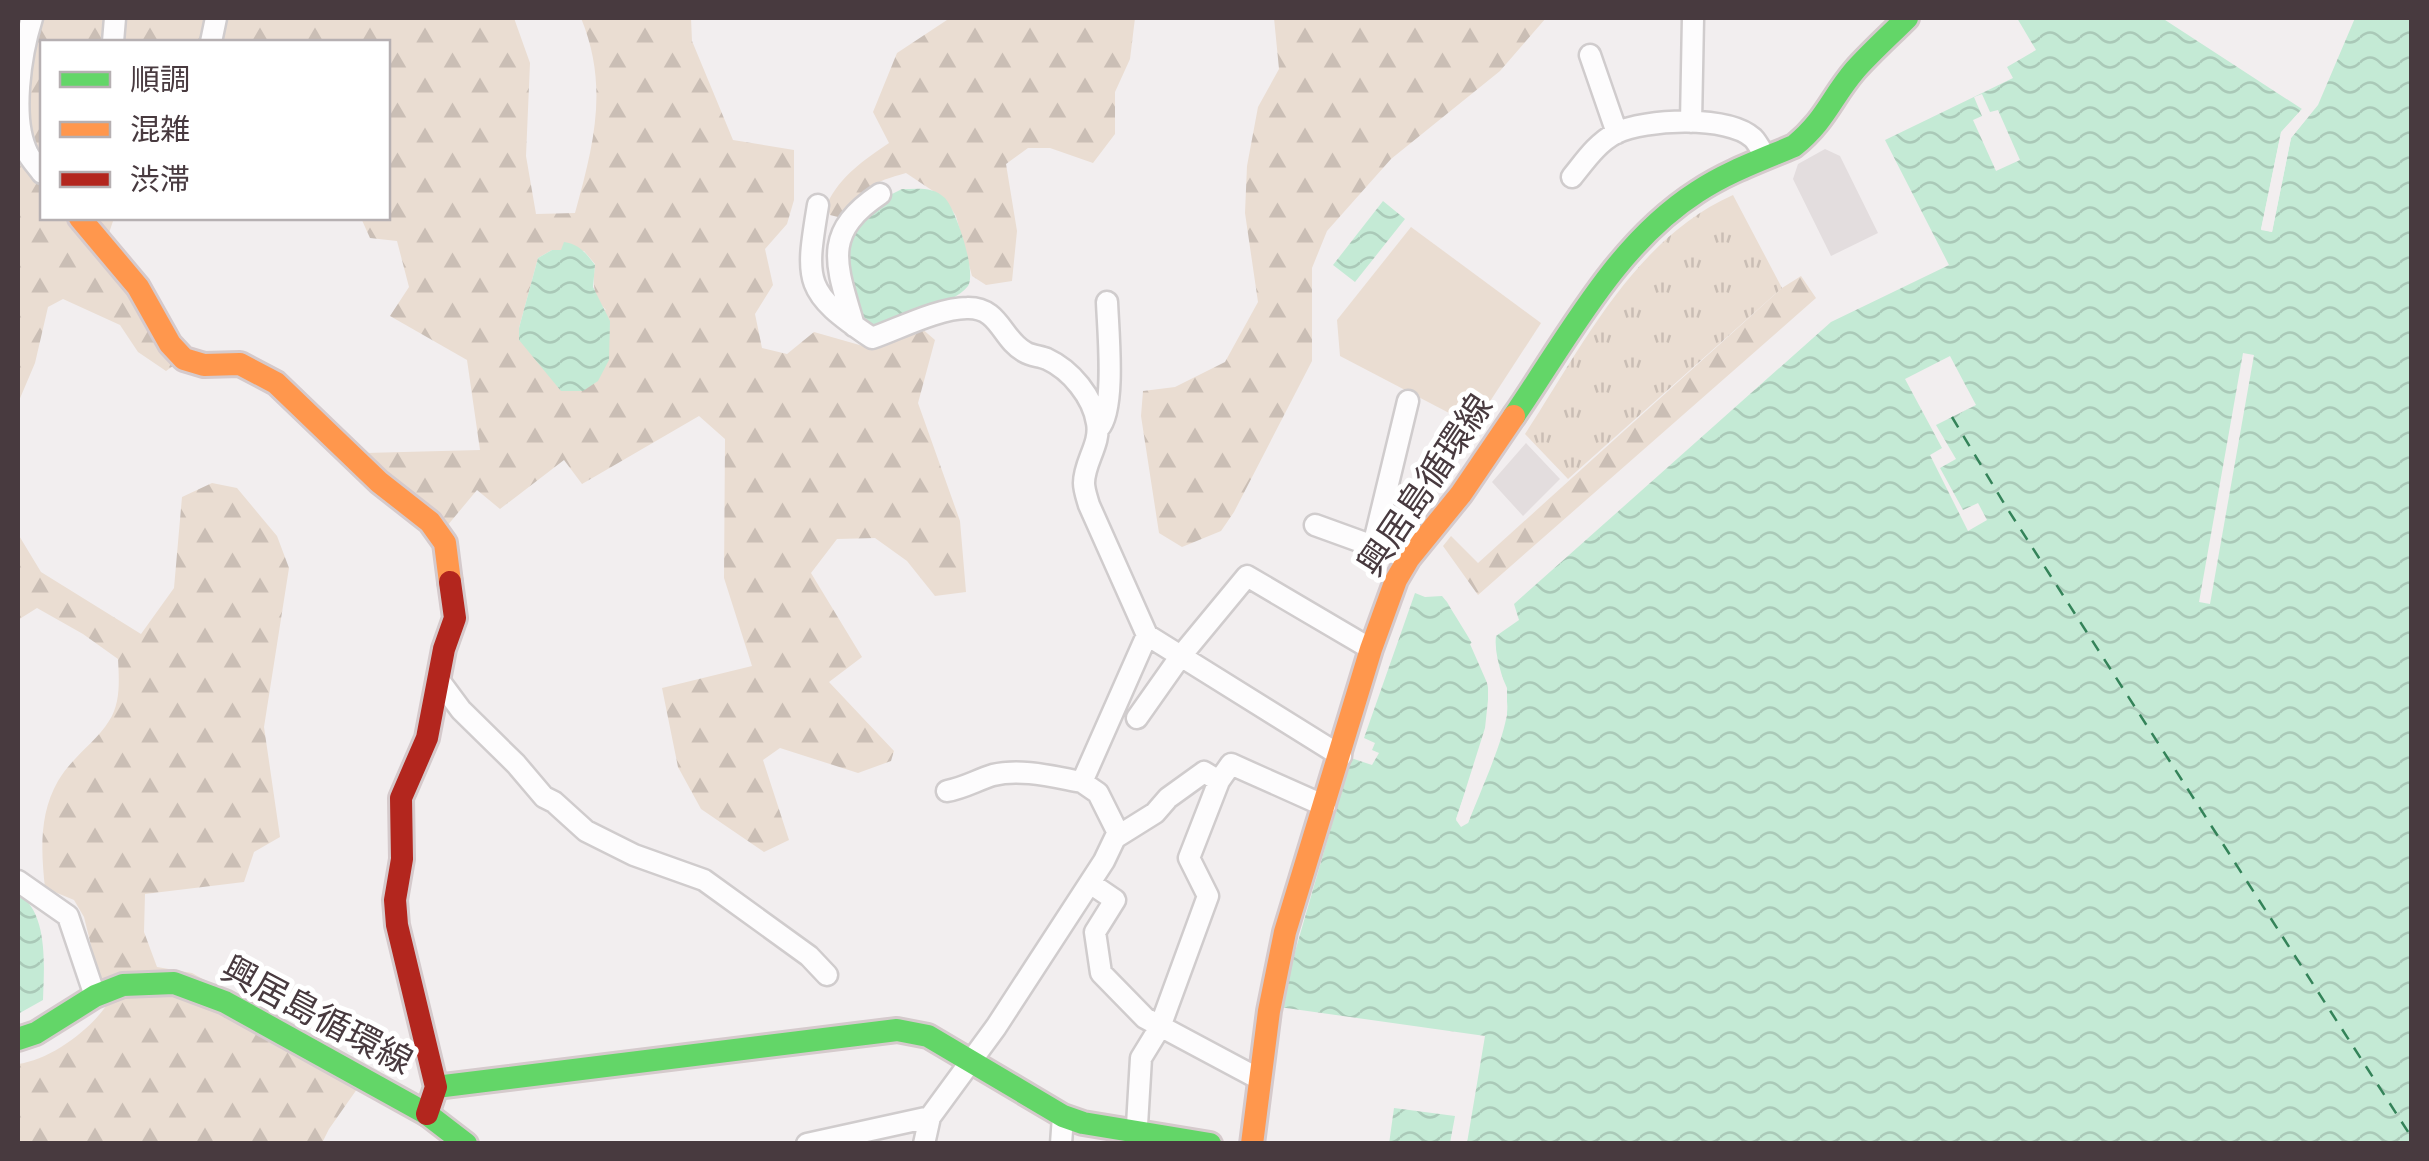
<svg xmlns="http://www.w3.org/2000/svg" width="2429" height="1161" font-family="Barlow,'Noto Sans JP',sans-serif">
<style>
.forest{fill:url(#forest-firs);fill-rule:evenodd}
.park{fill:url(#park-tufts)}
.garden{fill:#eaddd2}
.parking{fill:#e3ddde}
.water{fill:url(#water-waves)}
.pier{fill:#f2eeef}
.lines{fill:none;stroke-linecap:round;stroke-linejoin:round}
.ferry{stroke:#348359;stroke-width:2.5;stroke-dasharray:12 10;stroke-linecap:butt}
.street-casing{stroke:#d0cccd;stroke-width:25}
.fast-casing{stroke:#d5cacc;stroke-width:28}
.slow-casing{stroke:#d5cacc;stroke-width:28}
.jam-casing{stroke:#d5cacc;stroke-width:28}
.street{stroke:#fdfcfd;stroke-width:20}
.fast{stroke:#63d668;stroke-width:22}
.slow{stroke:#ff974d;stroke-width:22}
.jam{stroke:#b3261e;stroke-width:22}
.labels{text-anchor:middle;stroke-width:10;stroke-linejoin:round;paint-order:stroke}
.street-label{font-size:35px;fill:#483a3f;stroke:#fff}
</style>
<defs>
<pattern id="forest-firs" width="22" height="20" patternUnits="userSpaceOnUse" patternTransform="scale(2.5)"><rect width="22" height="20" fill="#eaddd2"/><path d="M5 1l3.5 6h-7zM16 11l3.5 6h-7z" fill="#cabeb5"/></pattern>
<pattern id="park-tufts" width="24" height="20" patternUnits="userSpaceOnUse" patternTransform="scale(2.5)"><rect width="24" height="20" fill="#eaddd2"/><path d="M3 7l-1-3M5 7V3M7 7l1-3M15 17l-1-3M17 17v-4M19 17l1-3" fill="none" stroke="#cabeb5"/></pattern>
<pattern id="water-waves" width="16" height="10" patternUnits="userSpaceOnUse" patternTransform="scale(2.5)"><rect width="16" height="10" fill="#c4ead5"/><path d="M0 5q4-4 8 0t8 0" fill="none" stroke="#aac9b8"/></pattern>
</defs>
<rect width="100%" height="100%" fill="#f2eeef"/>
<path class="forest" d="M18 18H514L530 63 526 156 536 214 575 213C594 144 609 86 581 18H691L692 41 733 140 794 150V200L787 224 765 249 773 285 755 314 762 348 787 354 814 332 863 346 920 327 935 340 918 403 960 521 966 592 935 596 907 561 875 538 837 539 811 573 862 657 829 682 894 751 891 761 858 773 780 748 763 760 789 840 764 852 701 809 678 767 662 688 752 666 724 578 725 439 699 416 582 484 564 460 500 509 477 490 447 526 365 453 480 450 467 360 390 316 409 287 397 241 370 238 361 218H388V42H42V218H114L102 254 176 364 166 371 138 352 120 325 63 299 48 307 35 363 18 403ZM552 250 584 251 595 264C593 282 592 297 606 310L519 340V328L538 258Z
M950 18H1135L1130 59 1115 92V134L1093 163 1050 148H1028L1006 164 1017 231 1012 281 986 285 972 276 956 216 945 199 906 173C874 182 859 188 842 218L830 215 827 204C841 175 863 161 889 143L873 112 897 53Z
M1274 18H1546L1500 71 1391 159 1327 231 1312 268V361L1234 512 1221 531 1182 547 1159 533 1141 416 1143 391 1175 387 1225 362 1258 302 1245 213 1247 166 1258 107 1279 69Z
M1801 276 1816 298 1478 595 1443 546 1451 536 1478 563 1782 288Z
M212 483 237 488 277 536 289 568 264 727 280 837 254 852 244 882 145 894 144 932 157 967 192 973 369 1072 329 1129 322 1143H18V1064C49 1060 88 1032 106 1006L84 917 74 900 45 888C41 851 39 814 58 781 72 757 96 742 109 721 121 703 119 679 118 659L83 634 37 608 18 620V534L41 572 141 634 174 588 182 497Z"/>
<path class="park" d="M1733 195 1782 288 1568 479 1525 434C1582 347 1634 239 1733 195Z"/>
<path class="garden" d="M1411 227 1541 323 1474 426 1340 356 1337 320Z"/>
<path class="parking" d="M1825 149 1840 156 1878 233 1831 256 1793 179 1798 164Z
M1526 443 1560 479 1523 516 1492 482Z"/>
<path class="water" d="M2017 18H2162L2302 109 2281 133 2261 229 2272 232 2291 138 2318 105 2355 18H2411V1143H1467L1485 1036 1279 1007 1351 758 1372 765 1379 753 1372 750 1375 743 1364 738 1415 593 1425 597 1442 596 1447 602C1462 628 1485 658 1488 688 1493 731 1469 779 1456 819L1468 823C1479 795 1504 740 1507 713 1510 686 1493 662 1496 636L1519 620 1514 604 1831 322 1949 265 1885 140 2013 78 2007 67 2036 50Z
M902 189C917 189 933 186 945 198 956 210 977 272 968 286 954 305 893 320 869 328L859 319 842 259 848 237 882 199Z
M1383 201 1405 219 1355 282 1333 265Z
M564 242C579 244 586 253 595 265L593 287 610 321 609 360 598 381 583 391H561L519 340V328L538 258 552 250H561Z
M18 893C49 914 44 966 43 1000L18 1014Z
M1394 1108 1455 1116 1450 1143 1389 1144Z"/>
<path class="pier" d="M1982 94 1990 112 1998 110 2020 160 1996 171 1973 120 1982 116 1974 97Z
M2302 109 2311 113 2291 138 2272 232 2261 230 2281 132Z
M2243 353 2254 355 2210 604 2199 602Z
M1950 356 1976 405 1936 425 1956 459 1940 468 1963 510 1978 503 1987 520 1968 531 1930 455 1942 448 1905 379Z
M1474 641 1493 684V701L1490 729 1463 820 1502 714V688L1493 656 1507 688V715L1468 823 1461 827 1456 820 1485 728 1488 700V685L1470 644Z"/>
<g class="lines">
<path class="ferry" d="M1952 417 2005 505 2412 1138"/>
<g class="street-casing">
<path id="street" d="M32 18C21 53 10 119 28 154 32 161 38 167 42 173
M113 42 115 18
M211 42 216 18
M1590 55 1617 133
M1691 122 1693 18
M1572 177C1585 161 1597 143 1616 133 1645 119 1728 115 1753 138 1758 143 1762 152 1766 158
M818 205C805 283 804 292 872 338 898 329 939 308 967 308 1000 307 1001 339 1025 352 1031 356 1040 356 1047 359 1071 370 1093 397 1097 423 1101 444 1084 462 1084 483 1084 490 1087 498 1089 505L1147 635
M854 326C837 266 820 234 880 194
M1408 401 1373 546 1409 558
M1099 428C1116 409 1108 330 1107 302
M1315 525 1373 546
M438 679 461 710 516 764 544 797 554 802 586 831 634 855 704 880 809 956 827 975
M1137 718 1180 657 1247 576 1371 649
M947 791C964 788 977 780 993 775 1021 768 1054 777 1082 782
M1119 835 1098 793 1082 782 1147 635 1341 756
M18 881 68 916 95 996
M1090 883 1115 900 1095 932 1101 973 1145 1018 1261 1080
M1136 1142 1141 1058 1160 1027 1208 896 1189 858 1219 781
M807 1144 930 1117
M924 1144 930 1117 996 1027 1104 861 1115 838 1155 813 1168 798 1204 772 1219 781 1231 764 1325 806
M1061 1144 1063 1116"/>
</g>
<g class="fast-casing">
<path id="fast" d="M1514 416C1567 339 1616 244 1697 192 1727 172 1761 160 1794 146 1826 120 1831 98 1855 70 1871 52 1890 35 1907 18
M18 1039 36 1033 95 996 123 985 174 983 225 1002 427 1114 466 1144
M436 1087 897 1030 928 1036 1063 1116 1083 1123 1210 1144"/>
</g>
<g class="slow-casing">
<path id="slow" d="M80 218 138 287 170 344 184 359 204 365 240 364 276 383 379 482 430 522 445 543 450 582
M1252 1144 1269 1011 1285 932 1371 649 1396 580 1409 558 1461 494 1514 416"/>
</g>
<g class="jam-casing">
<path id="jam" d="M427 1114 436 1087 397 925 395 900 402 859 401 798 427 738 444 649 455 618 450 582"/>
</g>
<use href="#street" class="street"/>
<use href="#fast" class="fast"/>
<use href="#slow" class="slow"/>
<use href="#jam" class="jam"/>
</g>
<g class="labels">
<g class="street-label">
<text transform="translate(1425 485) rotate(-56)" y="12">興居島循環線</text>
<text transform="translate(317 1015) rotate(28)" y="12">興居島循環線</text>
</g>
</g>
<rect width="2429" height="1161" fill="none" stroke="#483a3f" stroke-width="40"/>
<rect x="40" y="40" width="350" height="180" fill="#ffffff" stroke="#b6b0b2" stroke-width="2.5"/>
<rect x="60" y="72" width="50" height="15" fill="#63d668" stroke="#b6b0b2" stroke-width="2.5"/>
<text x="130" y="90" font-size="30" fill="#483a3f">順調</text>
<rect x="60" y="122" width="50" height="15" fill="#ff974d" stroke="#b6b0b2" stroke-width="2.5"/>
<text x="130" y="140" font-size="30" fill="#483a3f">混雑</text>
<rect x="60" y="172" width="50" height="15" fill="#b3261e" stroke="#b6b0b2" stroke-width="2.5"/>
<text x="130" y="190" font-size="30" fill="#483a3f">渋滞</text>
</svg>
